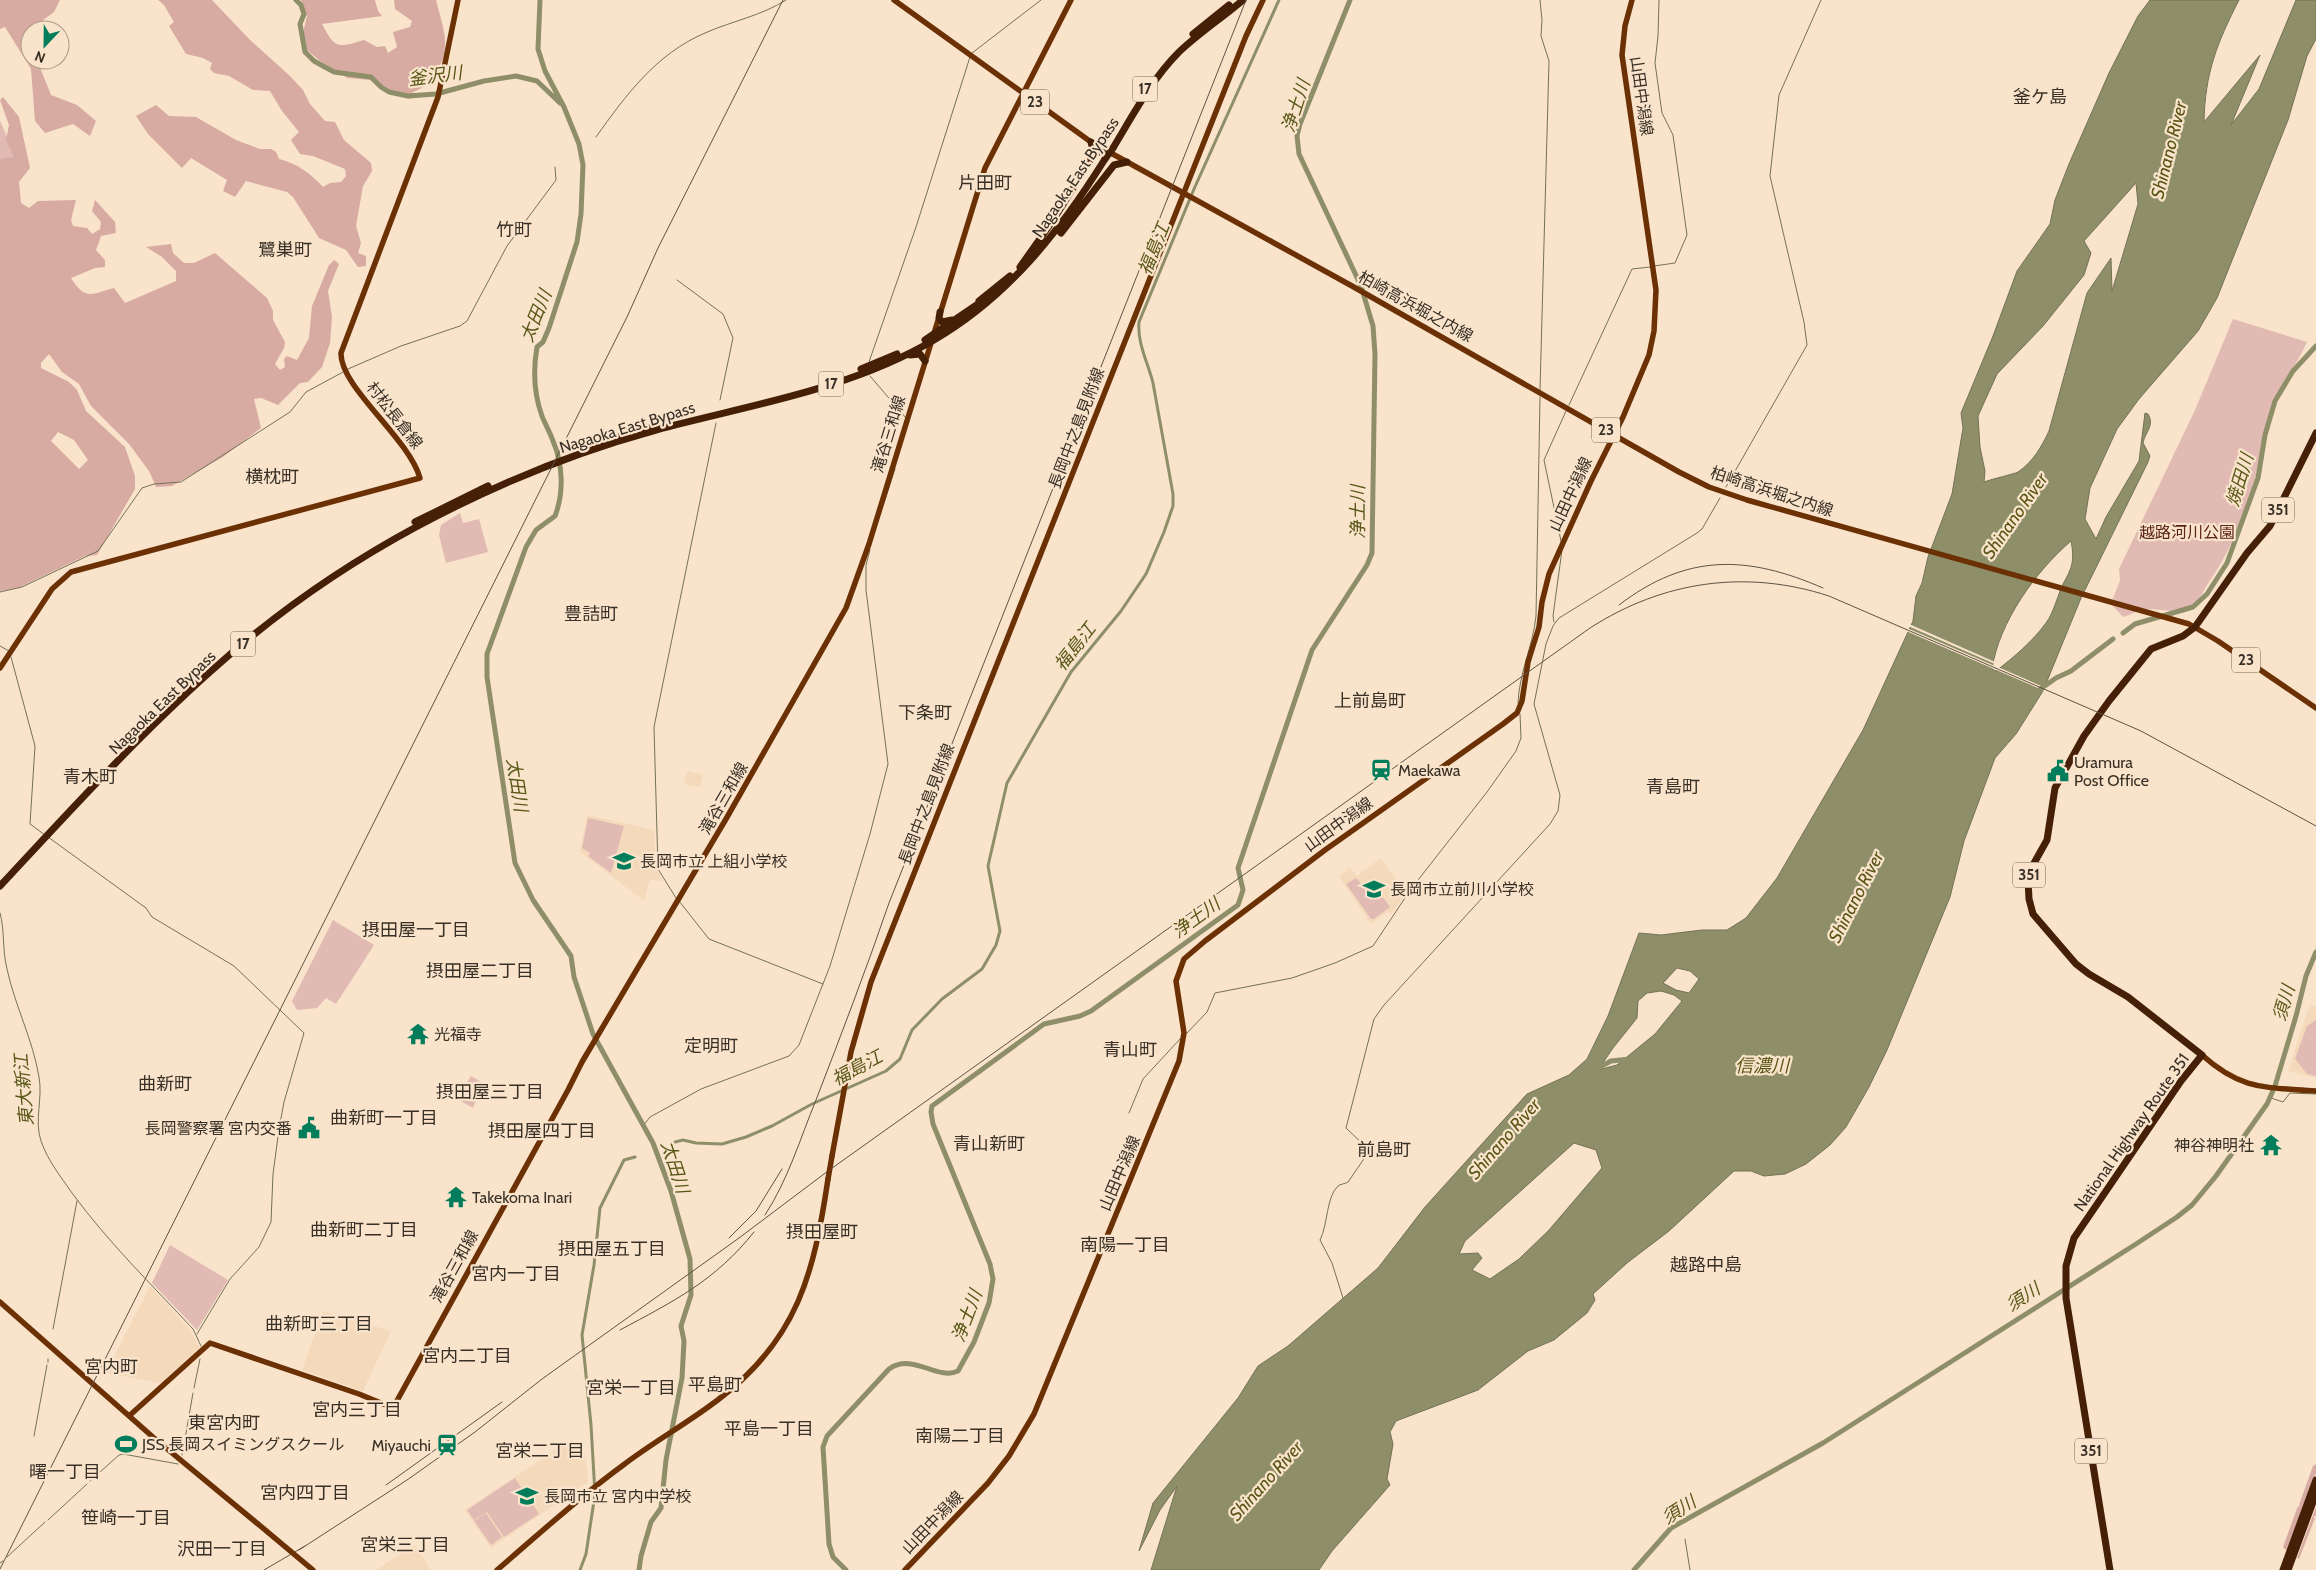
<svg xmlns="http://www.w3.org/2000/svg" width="2316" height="1570" font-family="Cabin,'Noto Sans JP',sans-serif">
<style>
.built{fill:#f5d9bb}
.green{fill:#e1bbb3}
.forest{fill:#d7aba2;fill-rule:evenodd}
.water{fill:#8e8f69;stroke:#747255;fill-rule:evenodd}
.pier{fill:#f9e3cb}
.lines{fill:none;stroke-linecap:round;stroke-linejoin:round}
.stream{stroke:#747255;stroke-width:1}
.canal{stroke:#8e8f69;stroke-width:3}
.river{stroke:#8e8f69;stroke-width:5}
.major{stroke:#6b3105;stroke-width:5.5}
.highway{stroke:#451f06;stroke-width:7}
.rail{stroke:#5e5346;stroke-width:1}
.major-bridge{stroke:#6b3105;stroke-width:5.5}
.highway-bridge{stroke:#451f06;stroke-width:7}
.labels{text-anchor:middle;stroke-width:4.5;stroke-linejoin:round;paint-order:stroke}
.shield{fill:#f9e3cb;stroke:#726658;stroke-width:1}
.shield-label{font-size:15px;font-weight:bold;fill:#383026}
.street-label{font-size:16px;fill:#383026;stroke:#f9e3cb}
.park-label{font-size:16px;fill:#5b241b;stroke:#f9e3cb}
.poi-label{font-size:16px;fill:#383026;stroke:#f9e3cb;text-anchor:start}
.water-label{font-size:18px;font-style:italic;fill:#585717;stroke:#f9e3cb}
.neighbourhood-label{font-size:18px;fill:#383026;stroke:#f9e3cb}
</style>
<rect width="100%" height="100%" fill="#f9e3cb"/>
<path class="built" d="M687 771 703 775 700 787 684 784Z
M587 815 654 830 656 865 663 882 650 879 644 901 580 852Z
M1381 858 1398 882 1404 896 1391 914 1388 912 1371 924 1339 877 1350 867 1357 876Z
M2310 1004 2316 1007V1078L2288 1071Z
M150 1286 191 1331 199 1348 161 1383 106 1373Z
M323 1311 391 1331 363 1391 302 1370Z
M572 1439 586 1459 588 1482 491 1548 465 1510Z
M415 1545 431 1570H376Z"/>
<path class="green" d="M0 121 17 158 0 195Z
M2233 319 2307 342C2297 366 2280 384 2271 408 2263 429 2262 450 2257 471 2248 509 2232 549 2209 582 2205 588 2200 599 2194 604 2180 615 2161 609 2148 609 2140 609 2130 615 2123 617L2111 604 2120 580 2119 569 2195 410Z
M460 513 463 523 479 519 488 552 446 563 439 535 441 525Z
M588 818 624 826 611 873 588 856 590 853 582 848Z
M1356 878 1363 886 1368 882 1378 883 1382 889 1379 892 1390 907 1374 919H1371L1346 884Z
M333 920 374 945 336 1004 326 998 317 1008 297 1010 292 1001Z
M2316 1020V1076L2307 1074 2295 1059 2307 1026Z
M471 1076 483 1083 473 1108 457 1099Z
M170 1245 228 1280 197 1330 152 1283Z
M515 1478 539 1514 504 1537 487 1512 474 1520 467 1510Z
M486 1513 502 1537 491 1545 474 1521Z"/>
<path class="forest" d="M0 0H60L54 12 26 33 30 43V60H37L51 95 77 105 96 121 90 136 73 124 45 133 35 121 31 69 5 27 0 29Z
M158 0H212L250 40 290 76 303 90 310 104 325 121 335 122 344 140 371 163 372 171 363 186 356 226 361 243 358 253 366 256V266L358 267 346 250 319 238 293 197 287 192 246 181 235 197 223 191 227 180 191 158 182 168 148 134 136 116 156 105 169 116 196 117 236 140 260 149H271L276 152 279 159C298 164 310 173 323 187L330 183 341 182 346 176 345 169 313 156 300 154 291 140 299 132 282 111 270 91 253 90 229 76 214 73 210 69 212 63 203 58 186 54 169 26 174 22 164 5Z
M301 0H375L378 11 382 16 322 24C335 49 337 48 364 40L377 47 385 46 388 53 397 47 393 32 410 27 412 21 395 9 394 0H436C439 13 445 29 445 42 446 62 431 86 413 92L411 99 386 93 370 80 347 78 320 61 307 50 303 33 307 16Z
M3 97 19 117 30 168 19 182 21 203 29 208 38 201 76 200 71 220 73 226 87 228 92 234 100 229 101 222 92 211 95 200 115 222 116 233 101 236 96 250 105 260V267L95 268 71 278C85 301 92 294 114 288L125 303 176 281V271L162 257 146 247 171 244 173 253 184 263H194L215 253 267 298 273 311V320L285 342 284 348 275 364 280 370 285 367 284 359 287 356 297 360 309 338 312 306 329 265 334 260 339 264 328 291 332 317 330 343 322 367 308 382 300 383 278 405 261 398 254 399 261 428 223 457 172 486 156 487 149 471 129 444 91 406 79 384 62 372 49 354 41 363V368L69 382 77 390 86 411 125 447 135 476V489L97 555 85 556 18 588 0 591V159L14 157 6 140 9 125 0 100ZM58 432 74 440 88 460 79 469 51 441Z
M2316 1464V1473L2287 1551 2283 1547 2298 1506 2300 1507 2299 1505 2313 1466Z
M2316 1507V1516L2313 1517 2315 1518 2299 1559 2297 1558Z"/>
<path class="water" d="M2150 0H2239C2217 43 2205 73 2204 122L2260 55 2231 125 2259 89 2296 0H2316V39L2307 56 2288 120 2217 298 2198 331 2139 399 2117 429 2090 488 2085 519 2096 539 2106 517 2139 461 2145 413 2148 414C2155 426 2145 432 2143 443L2150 456 2148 462 2081 598 2043 691 2016 734 1995 758 1964 841 1950 897 1887 1050 1869 1087 1846 1127 1830 1145 1806 1164 1785 1174 1764 1176 1751 1171H1734L1669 1231 1627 1263 1593 1294 1595 1300 1587 1313 1554 1340 1528 1351 1478 1390 1396 1421 1390 1432 1393 1444 1387 1479 1390 1485 1332 1551 1319 1570H1151L1177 1486 1160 1510 1139 1551 1153 1503 1238 1398 1258 1366 1288 1346 1378 1268 1425 1207 1527 1094 1569 1075 1587 1059 1608 1016 1639 933 1661 935 1702 930H1727L1746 918 1777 878 1863 730 1913 621 1916 596 1922 583 1928 557 1952 494 1963 428 1961 413 1993 336 2017 271 2050 224 2055 200 2069 164 2109 73 2138 16ZM2136 183 2138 204 2112 291 2111 258 2087 293 2049 431C2042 446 2033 462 2018 472 2014 474 1992 479 1984 482L1985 471 1980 447 1978 416 1997 374 2043 326 2084 275 2091 253 2084 241ZM2071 541C2075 561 2072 568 2063 584 2057 597 2054 612 2046 623 2032 642 2014 657 1996 671L1992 669C1999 622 2036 571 2071 541ZM1677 968 1690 971 1699 979 1689 993 1676 990 1663 983ZM1661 991 1674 995 1682 1001 1655 1034 1617 1065 1598 1070 1613 1048 1637 1018 1638 1001 1647 993ZM1574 1143 1596 1150 1602 1168 1549 1230 1519 1259 1490 1279 1472 1270 1482 1258 1478 1253 1459 1254 1465 1241Z"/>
<path class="pier" d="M1909 624 1995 662V664L1908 626Z
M1907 628 1995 666 1994 668 1998 667 2046 688 2045 691 1906 631Z"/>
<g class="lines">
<path class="stream" d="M972 53 1041 0
M596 137C626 95 656 54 705 33 732 21 761 16 786 0
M1654 266 1675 263 1687 235 1673 135 1662 113 1655 63 1658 36 1659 0
M677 280 723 314 733 338 720 400
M869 362 916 227 970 57
M348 369 401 346 460 326 467 321 507 246 556 180 555 167
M870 376 906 418
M1540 390 1549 61 1541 36 1542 20 1540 0
M1569 405 1632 269 1650 267
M1726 487 1807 345 1804 322 1770 176 1779 95 1821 0
M884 503 895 469
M1561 541 1544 460 1566 411
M0 592 22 587 98 551 142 488 154 484 181 482 290 412 306 392 345 371
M1554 622 1553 616 1562 550
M0 646 9 651
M11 657 35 746 30 824 45 835
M1518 703C1519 673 1533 646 1536 616L1540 397
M48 837 146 908 152 917 234 966 304 1033 284 1102 279 1129 273 1174 271 1222 259 1247 230 1279 197 1334
M676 898 658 869 654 727 716 423
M679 901 709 939 823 984
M0 913C5 931 2 949 7 969 15 1006 33 1040 39 1077 43 1098 34 1121 41 1141 48 1161 61 1177 72 1193 108 1242 152 1285 193 1329L201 1346
M1187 1033 1207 1012 1215 993 1292 978 1335 963 1373 946 1411 889 1487 792 1516 751 1521 738 1520 714
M2271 1098 2283 1102 2290 1093 2316 1094
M1129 1113 1143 1079 1180 1039
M643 1126 650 1117 701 1089 789 1056 799 1045 830 966 870 834 888 764 866 590V565L870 550
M1343 1298 1332 1263 1320 1240C1328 1225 1326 1197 1338 1186 1340 1184 1345 1184 1348 1182L1368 1153 1367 1148 1346 1128 1374 1019 1384 1005 1550 824 1558 811 1560 795 1534 704 1546 644 1553 626 1559 618 1697 533 1702 529 1720 498
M53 1329 77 1201
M48 1362V1359
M194 1388 200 1359
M34 1436 47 1365
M185 1439 193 1393
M182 1455 185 1442
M90 1481 119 1455 123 1454 178 1464
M48 1520 87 1484
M1685 1539 1690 1570
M7 1557 45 1522
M0 1563 3 1561"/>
<path class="canal" d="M675 1142 683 1140 696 1143 722 1144 746 1137 772 1126 812 1104 886 1071 900 1059 912 1030 942 999 982 969 996 945 1000 931 988 866 1007 783 1071 672 1121 611 1146 574 1164 532 1173 506V494C1166 457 1160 420 1153 383 1148 363 1137 343 1139 322L1194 189 1279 0
M580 1570 586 1554 595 1494 591 1425 582 1335 594 1265 600 1208 624 1160 635 1157"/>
<path class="river" d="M296 0 301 5 304 14 300 24 305 52 314 61 334 72 371 77 381 87 389 92 408 96 436 94 484 81 516 76 537 81 560 103
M540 0 538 49 545 71 564 107 579 144 583 165 581 214 577 242 549 328 543 342 537 347C533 370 534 394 542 416 545 424 550 432 553 441 563 464 564 493 555 516L536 530 526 547 487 654V677L515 863 533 900 571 956 574 977 593 1034 653 1143 671 1191 690 1259 691 1295 681 1326 684 1341 682 1378 666 1460 661 1508 651 1522 641 1556 639 1570
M2123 633 2135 624 2193 607 2207 594 2227 563 2258 478 2265 435 2275 401 2293 371 2316 346
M2039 690 2056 678 2071 671 2113 639
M1596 1069 1611 1061 1630 1059
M846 1570 833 1557 829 1544 823 1447 827 1436 889 1369C913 1352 937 1381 958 1371L974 1342 989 1303 993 1279 990 1264 933 1124 931 1112 932 1106 1044 1024 1080 1016 1091 1011 1238 905 1243 890 1238 868 1312 650 1367 565 1372 553 1375 354 1373 326 1361 286 1299 154 1297 136 1300 124 1350 0
M1634 1570 1671 1528 1823 1443 2136 1244 2177 1217 2192 1205 2216 1176 2267 1104 2275 1086 2296 1016 2306 976 2316 952"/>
<path class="major" d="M894 0 1091 142 1352 286 1679 472 1709 487 1747 500 2189 624 2218 641 2316 708
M0 668 52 589 71 572 420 478C408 437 340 387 341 353L438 97 458 0
M2202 1055C2242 1091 2266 1087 2316 1091
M832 1156 851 1052 871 982 1246 36 1263 0
M0 1302 154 1438 258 1524
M129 1416 210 1343 359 1394 393 1408 568 1090 582 1062 726 819 846 608 869 544 985 168 1071 0
M497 1570C538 1535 578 1498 622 1466 653 1442 688 1423 719 1399 798 1339 814 1273 828 1179
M905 1570 988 1483 1009 1456 1034 1414 1179 1061 1184 1033 1176 981 1184 959 1205 941 1325 850 1503 724 1517 713 1522 701 1528 662 1539 627 1542 602 1549 574 1591 481 1623 417 1649 355 1654 331 1656 290 1622 55 1625 26 1632 0"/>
<path class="highway" d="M1193 34 1229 5
M1091 142 1094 154
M1113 148C1133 115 1152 79 1179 52 1199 33 1222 18 1243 0
M1061 233 1114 165 1127 162
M1020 267 1054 219 1094 154 1104 150
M979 301 1010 276
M940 312 939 318 942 322 952 320
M925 340 984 300
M910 355 920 354 925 361
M861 369 897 354
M587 447 648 428
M415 522 488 486
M0 886C68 813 136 738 210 672 273 615 342 567 416 527 492 486 572 453 656 430 749 405 849 390 934 340 1008 297 1060 231 1105 159
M2110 1570 2066 1298V1266L2074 1238 2181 1081 2202 1055 2128 997 2089 974 2076 964 2033 914 2029 899 2028 880 2033 865 2047 840 2055 788 2084 736 2109 701 2151 649 2183 636 2195 627 2247 553 2270 526 2316 433
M2283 1570 2316 1480
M2288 1570 2316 1494"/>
<path class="rail" d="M1619 605C1687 553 1747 555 1823 588
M765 1215C788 1180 800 1139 816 1100 841 1035 866 970 889 903L1246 0
M729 1238 756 1211 782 1169
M620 1330C674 1301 715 1281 754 1232
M386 1485 502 1402
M299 1550 407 1480 475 1432 542 1379 739 1238 828 1171 1590 628C1663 581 1746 569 1829 596L2141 731 2316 826
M0 1569 627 317 658 248 783 0
M264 1570 305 1546"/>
<path class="major-bridge" d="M828 1179 832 1156
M258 1524 313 1570"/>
<path class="highway-bridge" d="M1105 159 1113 148"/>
</g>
<defs>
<g id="station-bare" transform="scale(1.725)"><path d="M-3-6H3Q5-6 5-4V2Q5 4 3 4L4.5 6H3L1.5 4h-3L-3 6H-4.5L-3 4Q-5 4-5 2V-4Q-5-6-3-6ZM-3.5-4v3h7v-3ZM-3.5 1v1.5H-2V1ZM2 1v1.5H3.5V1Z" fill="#017d5c" stroke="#f9e3cb" stroke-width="2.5" paint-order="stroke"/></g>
<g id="civic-bare" transform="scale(1.725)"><path d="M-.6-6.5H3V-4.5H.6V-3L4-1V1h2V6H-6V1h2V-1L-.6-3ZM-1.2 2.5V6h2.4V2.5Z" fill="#017d5c" stroke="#f9e3cb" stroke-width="2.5" paint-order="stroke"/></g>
<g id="school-bare" transform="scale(1.725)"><path d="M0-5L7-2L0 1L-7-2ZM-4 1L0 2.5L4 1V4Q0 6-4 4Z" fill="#017d5c" stroke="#f9e3cb" stroke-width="2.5" paint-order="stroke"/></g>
<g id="temple-bare" transform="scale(1.725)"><path d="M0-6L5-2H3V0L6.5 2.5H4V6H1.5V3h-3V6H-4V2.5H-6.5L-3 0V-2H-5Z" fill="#017d5c" stroke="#f9e3cb" stroke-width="2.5" paint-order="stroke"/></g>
<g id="stadium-bare" transform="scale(1.725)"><path d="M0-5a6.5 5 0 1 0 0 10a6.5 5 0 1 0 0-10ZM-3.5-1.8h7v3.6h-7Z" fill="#017d5c" stroke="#f9e3cb" stroke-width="2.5" paint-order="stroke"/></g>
</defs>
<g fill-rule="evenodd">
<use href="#station-bare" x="1381" y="770"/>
<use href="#civic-bare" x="2058" y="771"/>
<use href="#school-bare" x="624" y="861"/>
<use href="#school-bare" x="1374" y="889"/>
<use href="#temple-bare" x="418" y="1034"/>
<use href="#civic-bare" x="309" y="1128"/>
<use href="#temple-bare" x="2271" y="1145"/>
<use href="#temple-bare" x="456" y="1197"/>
<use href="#stadium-bare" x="126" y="1444"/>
<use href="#station-bare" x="447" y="1445"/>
<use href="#school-bare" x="527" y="1496"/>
</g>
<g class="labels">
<g class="shield">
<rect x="1132.5" y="76.5" width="25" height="25" rx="4"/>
<rect x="1021" y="89.5" width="28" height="25" rx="4"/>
<rect x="818.5" y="371.5" width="25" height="25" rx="4"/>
<rect x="1592" y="417.5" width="28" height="25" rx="4"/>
<rect x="2262" y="497.5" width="32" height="25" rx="4"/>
<rect x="230.5" y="631.5" width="25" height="25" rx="4"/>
<rect x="2232" y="647.5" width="28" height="25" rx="4"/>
<rect x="2013" y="862.5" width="32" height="25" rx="4"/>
<rect x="2075" y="1438.5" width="32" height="25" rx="4"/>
</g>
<g class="shield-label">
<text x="1145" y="94">17</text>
<text x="1035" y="107">23</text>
<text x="831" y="389">17</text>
<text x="1606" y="435">23</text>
<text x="2278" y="515">351</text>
<text x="243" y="649">17</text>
<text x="2246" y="665">23</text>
<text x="2029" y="880">351</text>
<text x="2091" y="1456">351</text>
</g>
<g class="street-label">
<text transform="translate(1642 96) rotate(82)" y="6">山田中潟線</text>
<text transform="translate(1075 177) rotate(-56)" y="6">Nagaoka East Bypass</text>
<text transform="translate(1416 306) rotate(29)" y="6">柏崎高浜堀之内線</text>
<text transform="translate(395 415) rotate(52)" y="6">村松長倉線</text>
<text transform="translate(627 427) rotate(-17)" y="6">Nagaoka East Bypass</text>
<text transform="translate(1076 428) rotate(-69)" y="6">長岡中之島見附線</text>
<text transform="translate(888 434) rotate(-73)" y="6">滝谷三和線</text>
<text transform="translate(1772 491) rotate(18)" y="6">柏崎高浜堀之内線</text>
<text transform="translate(1570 494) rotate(-65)" y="6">山田中潟線</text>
<text transform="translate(162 702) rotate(-44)" y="6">Nagaoka East Bypass</text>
<text transform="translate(723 798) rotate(-60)" y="6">滝谷三和線</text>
<text transform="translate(926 804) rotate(-69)" y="6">長岡中之島見附線</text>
<text transform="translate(1338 824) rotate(-36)" y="6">山田中潟線</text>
<text transform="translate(2131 1132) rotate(-55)" y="6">National Highway Route 351</text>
<text transform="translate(1119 1173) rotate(-67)" y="6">山田中潟線</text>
<text transform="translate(454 1266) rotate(-61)" y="6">滝谷三和線</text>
<text transform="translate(932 1522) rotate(-46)" y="6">山田中潟線</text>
</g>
<g class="park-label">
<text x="2187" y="538">越路河川公園</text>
</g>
<g class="poi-label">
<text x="2074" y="768">Uramura<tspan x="2074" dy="18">Post Office</tspan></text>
<text x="1398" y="776">Maekawa</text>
<text x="640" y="867">長岡市立 上組小学校</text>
<text x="1390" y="895">長岡市立前川小学校</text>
<text x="434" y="1040">光福寺</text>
<text x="292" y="1134" text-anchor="end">長岡警察署 宮内交番</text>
<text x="2254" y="1151" text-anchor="end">神谷神明社</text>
<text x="472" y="1203">Takekoma Inari</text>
<text x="142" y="1450">JSS 長岡スイミングスクール</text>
<text x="431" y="1451" text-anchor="end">Miyauchi</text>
<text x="544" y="1502">長岡市立 宮内中学校</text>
</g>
<g class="water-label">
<text transform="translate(435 76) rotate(-7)" y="6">釜沢川</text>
<text transform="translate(1296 106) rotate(-72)" y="6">浄土川</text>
<text transform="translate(2169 150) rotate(-76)" y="6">Shinano River</text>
<text transform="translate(1154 249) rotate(-68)" y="6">福島江</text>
<text transform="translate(536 316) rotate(-68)" y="6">太田川</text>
<text transform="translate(2240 480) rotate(-73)" y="6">焼田川</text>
<text transform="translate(1358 512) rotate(-90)" y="6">浄土川</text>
<text transform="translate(2015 516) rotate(-55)" y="6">Shinano River</text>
<text transform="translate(1075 647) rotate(-52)" y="6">福島江</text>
<text transform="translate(517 785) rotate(81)" y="6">太田川</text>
<text transform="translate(1856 897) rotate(-63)" y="6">Shinano River</text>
<text transform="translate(1196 918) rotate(-36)" y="6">浄土川</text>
<text transform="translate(2284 1003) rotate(-74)" y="6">須川</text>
<text x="1762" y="1072">信濃川</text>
<text transform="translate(857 1068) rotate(-28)" y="6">福島江</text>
<text transform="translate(24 1090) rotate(-95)" y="6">東大新江</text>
<text transform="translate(1504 1139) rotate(-49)" y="6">Shinano River</text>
<text transform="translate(675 1167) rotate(72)" y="6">太田川</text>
<text transform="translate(2023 1297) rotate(-33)" y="6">須川</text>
<text transform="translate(967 1316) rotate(-69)" y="6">浄土川</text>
<text transform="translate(1266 1481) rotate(-48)" y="6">Shinano River</text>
<text transform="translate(1679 1510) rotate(-33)" y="6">須川</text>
</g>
<g class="neighbourhood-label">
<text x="2040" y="103">釜ケ島</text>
<text x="985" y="189">片田町</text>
<text x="514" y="236">竹町</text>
<text x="285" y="256">鷺巣町</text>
<text x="272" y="483">横枕町</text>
<text x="591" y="620">豊詰町</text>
<text x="1370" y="707">上前島町</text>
<text x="925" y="719">下条町</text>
<text x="90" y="783">青木町</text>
<text x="1673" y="793">青島町</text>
<text x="416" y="936">摂田屋一丁目</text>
<text x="480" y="977">摂田屋二丁目</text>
<text x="711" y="1052">定明町</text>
<text x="1130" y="1056">青山町</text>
<text x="165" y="1090">曲新町</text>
<text x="490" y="1098">摂田屋三丁目</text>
<text x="384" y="1124">曲新町一丁目</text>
<text x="542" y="1137">摂田屋四丁目</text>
<text x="989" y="1150">青山新町</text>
<text x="1384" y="1156">前島町</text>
<text x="364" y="1236">曲新町二丁目</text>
<text x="822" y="1238">摂田屋町</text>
<text x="1125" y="1251">南陽一丁目</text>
<text x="612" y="1255">摂田屋五丁目</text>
<text x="1706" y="1271">越路中島</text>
<text x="516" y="1280">宮内一丁目</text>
<text x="319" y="1330">曲新町三丁目</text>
<text x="467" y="1362">宮内二丁目</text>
<text x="111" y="1373">宮内町</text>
<text x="715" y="1391">平島町</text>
<text x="631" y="1394">宮栄一丁目</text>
<text x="357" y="1416">宮内三丁目</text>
<text x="224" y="1429">東宮内町</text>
<text x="769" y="1435">平島一丁目</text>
<text x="960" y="1442">南陽二丁目</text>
<text x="540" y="1457">宮栄二丁目</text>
<text x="65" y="1478">曙一丁目</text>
<text x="305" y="1499">宮内四丁目</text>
<text x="126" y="1524">笹崎一丁目</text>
<text x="405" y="1551">宮栄三丁目</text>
<text x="222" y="1555">沢田一丁目</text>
</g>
</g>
<g transform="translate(45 45) rotate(202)"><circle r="24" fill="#f9e3cb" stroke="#ac9b89"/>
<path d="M0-4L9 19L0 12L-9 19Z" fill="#017d5c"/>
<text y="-8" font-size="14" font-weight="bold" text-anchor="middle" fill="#383026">N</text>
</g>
</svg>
